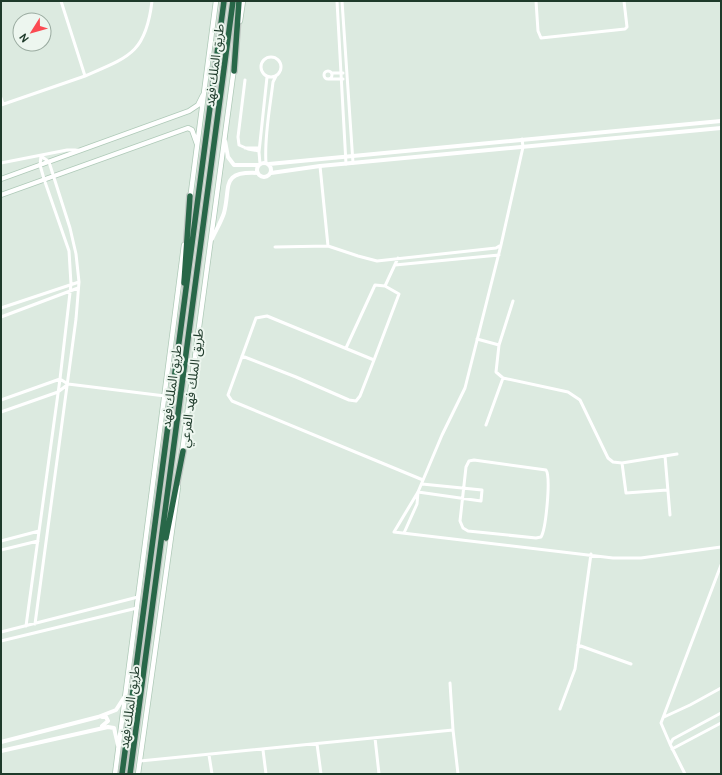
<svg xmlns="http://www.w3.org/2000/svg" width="722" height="775" font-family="Overpass,'Noto Sans Arabic',sans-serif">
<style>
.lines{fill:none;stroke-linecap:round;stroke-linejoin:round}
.secondary-casing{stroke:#afcab8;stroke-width:6}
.motorway-casing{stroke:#c0c8c3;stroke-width:8}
.minor{stroke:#fff;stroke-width:3}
.tertiary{stroke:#fff;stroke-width:4}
.secondary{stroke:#fff;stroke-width:4.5}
.motorway{stroke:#286748;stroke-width:5.5}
.labels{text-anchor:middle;stroke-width:4;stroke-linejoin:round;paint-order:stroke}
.street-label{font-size:13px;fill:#1e3a2a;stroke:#edf6ef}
</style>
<rect width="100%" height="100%" fill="#dceae0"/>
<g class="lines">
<g class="secondary-casing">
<path id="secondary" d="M240 21 243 1
M1 179 189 111 198 105 203 95
M1 195 188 128 192 130 197 144
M190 200 216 1
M182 453 234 68
M115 774 184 245
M138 774 178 487"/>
</g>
<g class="motorway-casing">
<path id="motorway" d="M234 71 239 1
M184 283 190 196
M166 538 183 451
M122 774 224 1
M130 774 233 1"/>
</g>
<path class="minor" d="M61 1 85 76C129 57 146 53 152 1
M337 1 346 164
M342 1 353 163
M536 1 538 31 541 38 625 29 627 27 624 1
M261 67a10 10 0 1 1 20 0a10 10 0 1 1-20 0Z
M324 75a4 4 0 1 1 8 0a4 4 0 1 1-8 0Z
M332 73H343
M331 79H343
M245 80 238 137 239 145 248 149 259 151
M1 98 3 104
M1 105 85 76
M245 148H259
M1 163 67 150H78
M266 163C264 137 270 108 273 82L276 76
M260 164 259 152 267 77
M320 166 328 246 358 256 377 261 496 248 501 245 523 147 522 139
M501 245 465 388 442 435 418 492 394 532 613 558H641L721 547
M275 247 328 246
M398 258 385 286 399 294 374 360 267 316 256 318 228 395 232 401 423 480
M395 265 499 255
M513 301 499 345 496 372 503 378 568 392 580 400 608 458 613 462 622 463 677 454
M1 308 79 282
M1 317 78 288
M477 339 499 345
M346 348 375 285 385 286
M242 356 296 377 349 400 356 401 360 396 374 360
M1 400 60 379 68 384 165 396
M1 412 58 392 67 385
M486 425 503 378
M665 456 670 515
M474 460 546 470C551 477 546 529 541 537L536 538 468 531 463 528 460 521 466 467 469 461Z
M622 463 626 493 667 490
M404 533 417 504 418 492 481 501 482 490 422 484
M1 541 39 531
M1 550 38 541
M26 626 60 379 71 284 69 251 44 179 40 165 41 156 49 162 70 228 76 254 79 282 76 319 35 624
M1 632 138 597
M1 641 137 608
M578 645 631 664
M450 683 453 730
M560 709 575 669 591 554
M664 717 690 705 721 688
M375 738 379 774
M317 744 321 774
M670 744 661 723 721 565
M672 749 721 723
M263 750 266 774
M209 755 212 774
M140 761 453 730 458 774
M685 774 670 744 673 739 721 713"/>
<path class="tertiary" d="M225 141 228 157 234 165H259
M257 170a7 7 0 1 1 14 0a7 7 0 1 1-14 0Z
M269 164 721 121
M271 173 320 166 721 128
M212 239C216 230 221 222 224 213 231 186 220 171 258 173
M102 717H106L108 721 102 726
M1 742 98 717 116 710 125 696
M1 751 108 727 114 728 118 745"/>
<use href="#secondary" class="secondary"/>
<use href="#motorway" class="motorway"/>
</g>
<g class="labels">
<g class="street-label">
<text transform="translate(214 65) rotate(-83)" y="5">طريق الملك فهد</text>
<text transform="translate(171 386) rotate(-82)" y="5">طريق الملك فهد</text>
<text transform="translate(191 388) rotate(-83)" y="5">طريق الملك فهد الفرعي</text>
<text transform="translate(129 707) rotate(-82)" y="5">طريق الملك فهد</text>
</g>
</g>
<rect width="722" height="775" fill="none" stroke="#1e3a2a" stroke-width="4"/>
<g transform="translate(32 32) rotate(233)"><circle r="19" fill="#edf6ef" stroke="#9aaba0"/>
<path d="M0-3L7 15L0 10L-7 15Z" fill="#fb4a52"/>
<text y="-6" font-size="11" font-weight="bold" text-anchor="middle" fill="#1e3a2a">N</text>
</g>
</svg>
